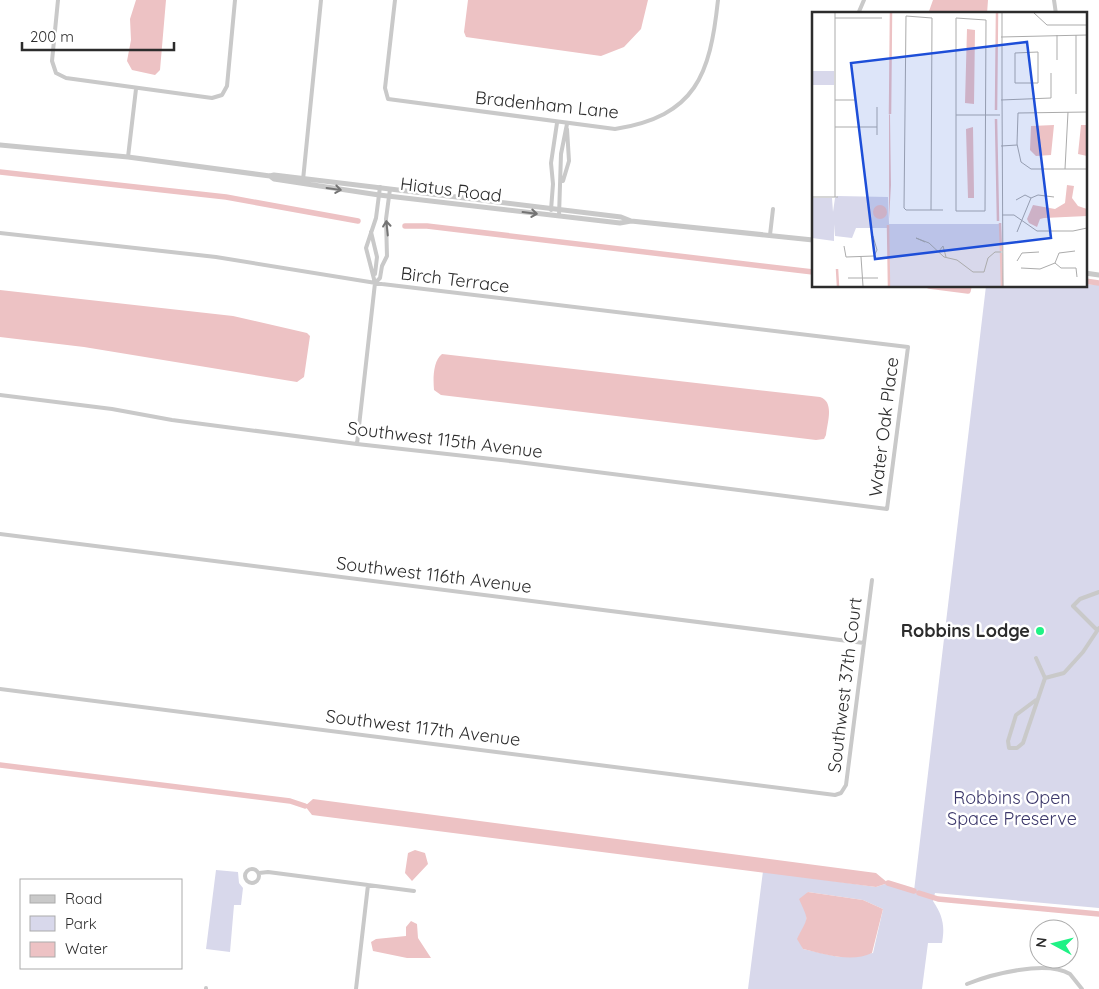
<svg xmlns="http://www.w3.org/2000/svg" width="1099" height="989" font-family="Quicksand,sans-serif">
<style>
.green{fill:#d8d8eb;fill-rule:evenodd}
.water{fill:#edc2c4}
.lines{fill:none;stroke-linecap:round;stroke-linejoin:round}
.canal{stroke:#edc2c4;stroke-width:5.5}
.minor{stroke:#c9c9c9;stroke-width:4}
.tertiary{stroke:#c9c9c9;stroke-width:5}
.oneway{stroke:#737373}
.poi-dot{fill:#1ff285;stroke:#fff;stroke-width:2}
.labels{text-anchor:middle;stroke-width:5;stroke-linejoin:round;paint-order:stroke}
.street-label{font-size:18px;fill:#2c2c2c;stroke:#fff}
.poi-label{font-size:18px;font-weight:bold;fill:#2c2c2c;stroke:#fff;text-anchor:end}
.park-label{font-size:18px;fill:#3b376a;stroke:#fff}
.inset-river{fill:none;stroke:#edc2c4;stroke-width:2.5}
.inset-road{fill:none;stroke:#ababab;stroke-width:1}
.view{fill:#1d4ed8;fill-opacity:0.15;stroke:#1d4ed8;stroke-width:2.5}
.inset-edge{fill:none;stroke:#2c2c2c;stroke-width:2.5}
</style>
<rect width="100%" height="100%" fill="#fff"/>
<path class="green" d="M1085 284 1099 285V908L935 893 933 901C943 916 945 926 942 943H928L922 989H748L763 871 876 887 888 883 914 891 986 286H1085ZM808 892 863 900 883 909 873 953 839 957 803 949 799 935C808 926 808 914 803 904Z
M216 870 238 872 239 883 243 888 241 905H234L230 952 206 949Z"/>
<path class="water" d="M136 0H166L160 70 155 75 132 70 127 61 131 40 130 19Z
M468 0H648L641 29 624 47 601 56 466 37 464 32Z
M933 0H988L987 14H928Z
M0 290 233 316 307 333 310 336 304 377 297 382 84 347 0 337Z
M442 354 820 397C835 402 827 423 826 435L824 439 816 440 441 395 434 390C433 379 433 361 442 354Z
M313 799 876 873 888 883 876 887 312 815 305 806Z
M415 850 425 853 428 864 412 881 405 873 408 853Z
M808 892 863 900 883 909 872 953C852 963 824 954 803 949L797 939C809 915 809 922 799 899Z
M411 921 417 924 418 938 431 958H407L373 951 371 942 376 939 406 936V927Z"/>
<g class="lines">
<path class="canal" d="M0 172 226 197 358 221
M405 226H427L813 272
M1085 281 1099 283
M929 286 968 291 969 286
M0 765 290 801 305 806
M888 883 914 891
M919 893 938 899 1099 914"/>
<path class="minor" d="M58 0 52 61 56 73 66 78 212 98 222 95 227 86 235 0
M395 0 385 88 388 99 615 129C696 116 710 75 718 0
M1054 0 1056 14
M858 14 864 0
M128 157 136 89
M303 180 321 0
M563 181 569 161 567 129
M551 210 553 184 551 163 557 123
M559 216 561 154 567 124
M371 232 377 257 375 274
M0 233 216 257 382 284 908 347 887 509 518 462 357 444 172 420 112 409 0 395
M770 235 773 209
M375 283 380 278 382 266 387 256 386 219 390 189
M357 444 375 283 366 248 376 218 380 187
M0 534 864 643
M1097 630 1073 606 1080 599 1099 592
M1036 658 1045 678
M0 689 835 795 841 793 846 785 872 580
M1036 700 1016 715 1008 741 1009 748H1017L1023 743 1045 678 1064 673 1083 652 1099 628
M245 876a7 7 0 1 1 14 0a7 7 0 1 1-14 0Z
M259 873 268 872 414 891
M967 984C992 974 1046 960 1070 974L1082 989
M206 989V988
M356 989 368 885"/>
<path class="tertiary" d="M0 145 128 157 270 176 274 175 621 217 631 221
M270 176 274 179 379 195 620 223 631 221 813 240
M1085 273 1099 275"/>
</g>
<defs><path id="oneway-shaft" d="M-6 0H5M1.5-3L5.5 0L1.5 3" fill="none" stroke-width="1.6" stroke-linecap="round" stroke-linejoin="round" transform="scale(1.25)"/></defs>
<g class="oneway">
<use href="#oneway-shaft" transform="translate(334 189) rotate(8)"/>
<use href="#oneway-shaft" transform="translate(530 213) rotate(7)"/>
<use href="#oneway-shaft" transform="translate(387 228) rotate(-96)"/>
</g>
<circle class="poi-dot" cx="1040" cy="631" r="5"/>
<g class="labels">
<g class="street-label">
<text transform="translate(547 105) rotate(6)" y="6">Bradenham Lane</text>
<text transform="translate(451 190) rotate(7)" y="6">Hiatus Road</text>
<text transform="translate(455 280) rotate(7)" y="6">Birch Terrace</text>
<text transform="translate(884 427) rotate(-83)" y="6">Water Oak Place</text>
<text transform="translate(445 440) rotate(7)" y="6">Southwest 115th Avenue</text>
<text transform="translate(434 575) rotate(7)" y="6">Southwest 116th Avenue</text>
<text transform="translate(845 685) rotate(-83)" y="6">Southwest 37th Court</text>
<text transform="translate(423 728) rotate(7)" y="6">Southwest 117th Avenue</text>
</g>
<g class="poi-label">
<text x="1030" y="637">Robbins Lodge</text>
</g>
<g class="park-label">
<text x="1012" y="804">Robbins Open<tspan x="1012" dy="21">Space Preserve</tspan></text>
</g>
</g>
<g transform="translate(812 12)">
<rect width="275" height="275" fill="#fff"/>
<path d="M0 59H22V73H0ZM26 184 76 185 77 212H188L190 274H78L76 216H44L40 226 23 224 22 212V229L0 226V186H20L21 200 23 186Z" fill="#d8d8eb"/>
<path d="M155 17 163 18 162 92 153 91ZM78 102 79 173 77 207V103ZM242 113 239 143 224 144 218 138 219 114ZM269 113H275V144L266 142ZM161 115 162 182V186H156L154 117ZM255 173 262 174 260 186 266 194 275 197V204L232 206 228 207 225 215 217 211 215 207 221 193 243 197 253 191ZM61 200a7 7 0 1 1 14 0a7 7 0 1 1-14 0Z" fill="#edc2c4"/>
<path class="inset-river" d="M184 98 185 1M78 102 79 1M184 107 186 209M188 211 189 239M76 213 77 274M189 241 190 274M25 257 26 274"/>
<path class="inset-road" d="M222 1 235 13H275M23 6H70M144 6 174 8 173 199H144ZM245 23V48M264 23V82M189 25 275 23M226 40V71H203V41ZM190 82 191 274M190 82V1M23 88H43M189 88 239 86V61M65 95V123M275 100 206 101 205 132 209 150 219 157H275M144 103H188M23 115H65M189 134 205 133M253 157 256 100M0 185H26M23 185V1M219 186 226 183 242 185M204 188 213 183 219 186M119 198 120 6 94 4 92 196 94 198H131M190 203H202L225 219H261L275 216M205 220 219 186M113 230 104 226 117 231 132 245 145 248 161 260H172L176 246 183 240H190M32 234 34 245 62 244 65 238 61 224M127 239 131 234 134 245M49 245 51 274M205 249 210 241 227 240M243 251 247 241 263 239M209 256 228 257 243 251 249 256H264L265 265M36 266H66"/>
<path class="view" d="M215 30 239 226 63 247 39 51Z"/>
<rect width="275" height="275" class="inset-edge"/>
</g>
<rect x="20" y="879" width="162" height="90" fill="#ffffff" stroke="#ababab"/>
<rect x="30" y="895" width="25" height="8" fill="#c9c9c9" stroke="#ababab"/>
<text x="65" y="904" font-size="15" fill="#2c2c2c">Road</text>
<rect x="30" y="916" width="25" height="15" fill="#d8d8eb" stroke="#ababab"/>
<text x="65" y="929" font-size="15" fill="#2c2c2c">Park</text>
<rect x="30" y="942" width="25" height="15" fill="#edc2c4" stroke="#ababab"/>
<text x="65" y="954" font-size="15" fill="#2c2c2c">Water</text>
<g transform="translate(1054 944) rotate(277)"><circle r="24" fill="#ffffff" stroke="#ababab"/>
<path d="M0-4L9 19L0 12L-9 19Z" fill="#1ff285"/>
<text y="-8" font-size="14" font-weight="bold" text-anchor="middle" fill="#2c2c2c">N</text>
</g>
<path d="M22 42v8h152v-8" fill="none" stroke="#2c2c2c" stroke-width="2.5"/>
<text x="30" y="42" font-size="15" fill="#2c2c2c" stroke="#ffffff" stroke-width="4" paint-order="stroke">200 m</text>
</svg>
